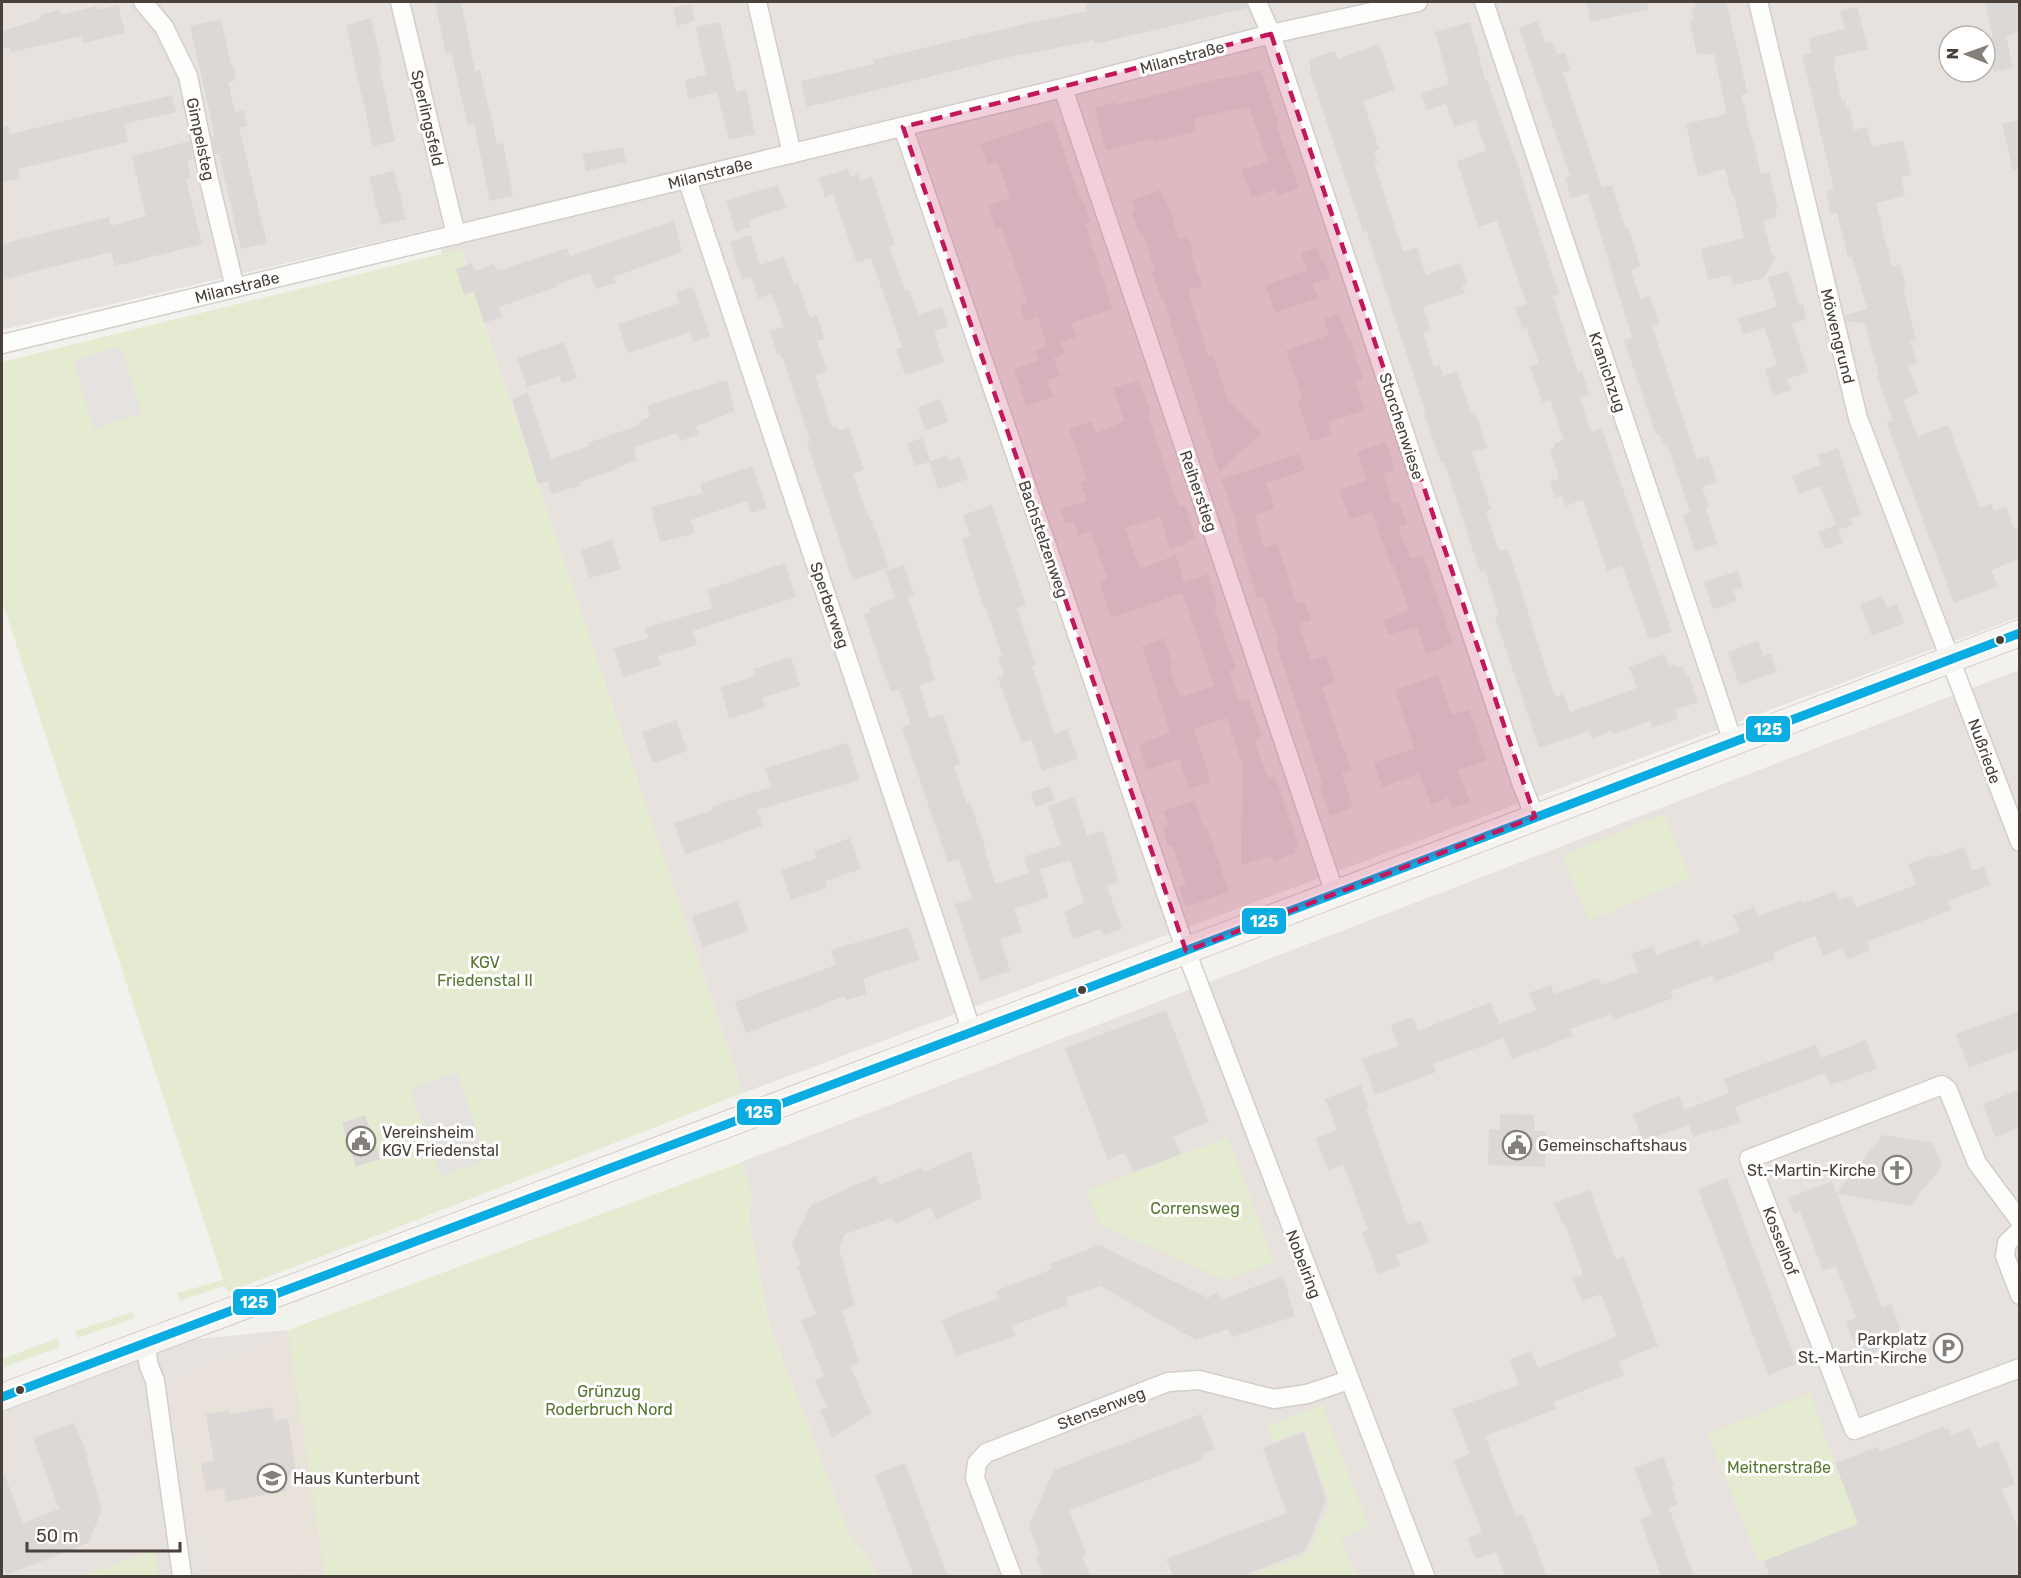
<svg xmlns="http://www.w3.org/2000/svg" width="2021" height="1578" font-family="Rubik,sans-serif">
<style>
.residential{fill:#e7e2dd;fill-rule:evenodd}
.education{fill:#e9e2da}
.green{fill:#e5ebd0}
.parking{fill:#e5e2df}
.building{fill:#dbd8d5}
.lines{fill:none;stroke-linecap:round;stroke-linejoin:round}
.street-casing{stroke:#d1cecc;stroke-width:21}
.secondary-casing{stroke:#d3cec7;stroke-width:28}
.street{stroke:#fdfdfc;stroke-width:18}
.secondary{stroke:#f6f4f1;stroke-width:26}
.bus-1-casing{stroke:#fff;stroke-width:14}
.bus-1{stroke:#0bace1;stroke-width:9}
.marked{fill:#c2185b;fill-opacity:0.2;stroke:#c2185b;stroke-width:4.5;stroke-dasharray:12 8;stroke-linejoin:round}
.bus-dot{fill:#49413a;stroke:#fff;stroke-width:2}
.labels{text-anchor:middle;stroke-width:6;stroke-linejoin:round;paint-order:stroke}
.street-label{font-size:16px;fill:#49413a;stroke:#fff}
.park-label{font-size:16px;fill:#577830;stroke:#fff}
.poi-label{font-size:16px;fill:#49413a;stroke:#fff;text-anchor:start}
.line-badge{stroke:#fff;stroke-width:2}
.badge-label{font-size:16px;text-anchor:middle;font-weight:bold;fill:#fff}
</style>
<rect width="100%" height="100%" fill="#f3f1ee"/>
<path class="residential" d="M2 2H2019V617L743 1093 485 326 462 250 442 254 436 228 2 330ZM1949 36H1985V72H1949Z
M2019 670V1576H876L868 1557 850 1536 769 1323 748 1216 752 1193 742 1162Z
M288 1330 325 1576H2V1397L145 1344Z"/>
<path class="education" d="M313 1327 365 1564 287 1576H209L178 1392 180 1382 187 1374Z"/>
<path class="green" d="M461 249 485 326 743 1093 357 1243 228 1292 225 1286 180 1301 177 1293 223 1280 2 601V362Z
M1664 814 1690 878 1589 920 1562 856Z
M1228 1137 1274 1262 1226 1280 1100 1225 1086 1191Z
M742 1162 752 1193 748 1216 769 1323 850 1536 868 1557 876 1576H325L288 1330Z
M132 1312 135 1318 78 1338 75 1331Z
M57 1338 60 1347 5 1367 2 1359Z
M1810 1393 1835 1463 1860 1524 1764 1561 1758 1560 1708 1434Z
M1322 1405 1369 1527 1341 1538 1356 1576H1251L1308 1554 1330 1503 1305 1430 1273 1441 1267 1426Z
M154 1550 159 1576H82Z"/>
<path class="parking" d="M1224 32 1225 39 1113 65 1112 58Z
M121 346 142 414 94 429 73 361Z
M2019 673V723L2001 729 1985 685Z
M1939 1027 1958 1079 1896 1102 1878 1050Z
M457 1072 487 1160 441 1176 410 1088Z
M958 1083 974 1126 796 1194 780 1151Z
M761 1155 771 1186 752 1193 742 1162Z
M1521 1234 1553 1322 1408 1374 1377 1286Z
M1967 1312 1986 1362 1928 1383 1910 1334Z
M1829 1385 1848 1432 1828 1440 1810 1393Z"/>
<path class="building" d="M435 2H461L475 71 480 70 497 144 503 143 513 196 490 201 474 124 468 125 451 53 446 54Z
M1085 2H1246L1247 8 1095 44 1094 40 1022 55V54L807 107 801 81 874 64 873 60 1020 25 1087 11Z
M1586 2H1647L1648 9 1591 22Z
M1694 2H1726L1748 94 1741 95 1761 174 1769 172 1778 208 1775 209 1777 217 1763 221 1772 255 1776 257 1764 278 1733 285 1731 275 1708 280 1701 249 1744 238 1734 195H1732L1725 169 1698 176 1686 124 1727 114 1714 54H1697L1689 21 1694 20 1691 9 1696 8Z
M1985 2H2019V32L2006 36 2013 67 1994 72 1986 38 1993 37Z
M691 4 695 21 677 26 673 8Z
M118 5 125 33 83 43 82 36 11 52 10 47 2 49V31L41 19 40 15 60 10 61 15 97 6V10Z
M1857 7 1868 49 1834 57 1835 63H1833L1842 102 1845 101 1847 110 1849 109 1854 130 1867 127 1872 147 1903 140 1911 175 1901 177 1905 196 1876 203 1892 267 1900 264 1906 286 1903 287 1916 340 1910 341 1917 363 1908 366 1919 393 1903 400 1918 437 1948 425 1980 508 1991 503 1994 511 2006 507 2014 529 2019 527V559L1991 570 1998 586 1954 603 1891 435 1887 422 1893 420 1877 377 1879 376 1865 324 1846 321 1845 315 1867 309 1852 257H1848L1837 213 1831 215 1826 191 1834 189 1802 55 1812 53 1809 38 1845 29 1840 11Z
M371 18 382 65 379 66 395 141 373 146 346 25Z
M221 19 231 66 233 65 236 80 228 82 235 113 244 110 247 126 239 128 267 243 241 249 219 154H215L212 136H214L211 118 190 26Z
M1538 21 1545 43 1552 41 1557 55 1565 52 1571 70 1563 72 1602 188 1612 185 1626 230 1629 229 1640 267 1631 270 1640 299 1650 296 1659 324 1652 326 1697 460 1708 456 1717 482 1702 487 1709 507 1706 508 1717 544 1695 551 1683 515 1690 512 1667 444 1663 445 1659 434 1656 435 1624 340 1632 338 1588 193 1571 198 1565 178 1570 176 1519 28Z
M720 22 736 92 746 89 755 134 729 140 717 92 688 99 685 80 706 75 696 27Z
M1470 22 1485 80H1487L1517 163 1559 294 1553 296 1578 372 1582 370 1589 394 1580 398 1591 432 1602 428 1672 632 1649 639 1622 566 1607 571 1583 500 1565 506 1562 496 1555 498 1550 482 1559 479 1550 449 1555 447 1554 444 1564 440 1550 400 1542 402 1530 366 1539 363 1526 327 1522 329 1515 308 1527 304 1497 221 1478 227 1457 161 1486 151 1476 120 1454 127 1446 104 1427 110 1421 93 1449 84 1435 32Z
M1379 44 1395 90 1363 101 1379 149 1374 151 1378 162 1374 163 1403 252 1417 247 1426 275 1460 263 1467 284 1462 286 1465 293 1423 307 1431 330 1423 333 1434 367 1439 365 1443 376 1457 371 1471 413 1475 412 1487 448 1472 452 1491 509 1486 511 1499 551 1508 549 1555 697 1563 694 1570 712 1637 688 1629 667 1665 654 1669 666 1675 664 1676 668 1683 665 1687 677 1689 676 1698 702 1675 710 1678 719 1652 728 1650 721 1613 734 1612 731 1592 738 1589 731 1539 748 1495 617 1499 615 1485 570 1480 572 1444 462 1441 463 1424 413H1426L1366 230 1363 231 1310 72V59L1335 51 1338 59Z
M1261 70 1279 124 1276 125 1299 188 1277 196 1275 190 1252 198 1242 170 1268 161 1249 108 1231 110 1194 119 1197 131 1154 142 1153 139 1106 150 1095 107 1116 102V105L1222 78V79Z
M172 95 176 112 124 124 128 142 18 169 20 178 2 182V127L8 126 10 134Z
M1053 120 1080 198 1082 197 1091 222 1085 223 1113 309 1071 323 1076 337 1061 342 1065 354 1054 358 1060 376 1047 380 1053 397 1026 406 1014 369 1038 360 1035 351 1047 347 1038 317 1025 321 1020 305 1027 302 1001 226 995 228 988 205 1011 198 997 162 988 165 980 144Z
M2019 120V169L2013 170 2002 124Z
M190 141 193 159 187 161 191 178 186 179 202 244 115 266 111 252 2 280V244L109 217 111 226 146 216 132 156Z
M623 147 626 162 586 171 582 154Z
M848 169 850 177 858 174 860 181 872 177 895 245 889 247 905 290 909 289 918 315 942 307 948 327 934 331 944 362 905 375 896 349 902 347 871 258 857 263 833 194 825 197 819 178Z
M394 171 406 219 381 225 369 177Z
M778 185 786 208 749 220 751 227 736 232 726 201Z
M1160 190 1164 200 1166 199 1179 239 1188 236 1193 252H1191L1202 286 1188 290 1209 357 1213 355 1227 398 1262 433 1219 472 1163 299H1161L1152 272 1155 271 1142 232 1139 233 1132 212 1136 210 1132 200Z
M674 221 682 252 614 277 616 283 595 289 590 273 556 285 557 287 499 307 502 317 484 323 474 292 464 295 456 269 472 263 475 271 494 264 497 271 567 248 570 256Z
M751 235 760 265 784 257 794 284 798 283 810 318 817 315 824 339 817 341 827 371 815 375 832 428 837 427 838 431 849 427 864 470 853 474 867 514H869L874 530 876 529 889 568 853 580 807 443 810 441 798 405 783 359 780 354 777 355 770 331 784 327 772 294 758 298 751 277 742 280 730 242Z
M1317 247 1322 262 1325 261 1331 278 1313 284 1318 298 1275 313 1265 285 1307 270 1301 253Z
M1789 271 1799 305 1803 304 1806 319 1792 324 1808 372 1787 379 1791 390 1773 396 1765 369 1777 365 1765 328 1743 334 1738 318 1777 307 1768 277Z
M693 287 710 336 693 342 690 332 628 353 618 324 680 303 676 292Z
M1339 314 1348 339 1350 338 1363 379 1355 382 1365 410 1328 422 1332 435 1311 442 1298 401 1303 399 1286 350 1329 335 1324 319Z
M564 342 577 378 562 383 560 376 527 387 517 358Z
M727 380 735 411 696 426 699 435 680 441 677 433 635 447 634 449 637 460 618 467V469L580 482 581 485 552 494 548 481 538 484 512 399 528 393 551 459 589 446 588 443 640 425 639 421 650 417 647 406Z
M1139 380 1151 413 1148 414 1179 507 1185 505 1195 538 1186 541 1187 544 1170 549 1160 517 1125 528 1140 569 1176 555 1184 582 1208 574 1217 603 1215 604 1216 607H1214L1236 669 1229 671 1239 702 1249 699 1262 736 1255 739 1260 756 1268 778 1275 776 1299 846 1294 848 1296 853 1274 862 1271 856 1241 865 1242 764 1227 718 1194 729 1211 782 1189 789 1179 759 1146 770 1139 744 1170 733 1142 646 1164 638 1173 665 1169 666 1180 697 1214 686 1200 644 1182 593 1111 618 1100 584 1107 578 1091 532 1078 536 1074 521 1065 524 1060 509 1087 501 1080 482 1087 480 1085 475 1069 429 1092 421 1096 433 1124 421 1113 388Z
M940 399 948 422 925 430 918 407Z
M923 438 930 461 947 455 949 461 960 457 968 479 938 489 929 462 915 466 907 443Z
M1386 442 1395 470 1383 474 1393 504 1399 502 1407 524 1398 527 1411 559 1423 555 1453 644 1426 654 1417 627 1388 635 1383 620 1409 611 1393 565 1391 566 1372 512 1350 519 1339 490 1367 480 1357 452Z
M1838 448 1861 515 1850 519 1853 525 1838 530 1837 527 1843 543 1825 549 1818 532 1836 525 1820 486 1799 494 1792 476 1821 465 1817 455Z
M1299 454 1305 470 1266 483 1275 509 1255 515 1264 548 1277 543 1297 604 1305 602 1311 620 1299 624 1311 660 1326 655 1335 682 1322 687 1344 752H1346L1352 770 1342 773 1353 808 1330 816 1320 787 1323 786 1276 644 1279 643 1263 596 1257 598 1235 525 1237 524 1221 479Z
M752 466 767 508 751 513 747 501 691 520 695 533 660 542 651 507 703 493 700 484Z
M992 505 1026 605 1017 608 1036 665 1032 666 1054 734 1067 729 1078 759 1042 771 1032 740 1022 743 1013 721 998 678 1004 676 998 657 1002 656 986 608 984 609 962 538 970 536 963 515Z
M612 540 621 569 589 578 581 550Z
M785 563 796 597 693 631 697 645 658 656 661 665 623 677 614 648 648 638 645 628 713 608 707 590Z
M904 565 914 595 908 597 926 651 931 661H928L935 680 919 685 930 718 943 714 960 764 954 766 967 804 970 802 986 850H985L995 884 1029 873 1024 857 1061 845 1048 806 1075 797 1087 836 1103 831 1119 882 1107 886 1122 929 1103 935 1102 929 1073 939 1064 912 1084 903 1070 860 1040 869 1049 897 1014 909 1022 932 1000 939 1010 971 980 981 955 904 972 899 959 859 948 863 902 727 911 724 899 689 891 692 864 614 870 613 869 608 895 598 885 571Z
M1738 571 1743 587 1733 591 1737 601 1713 609 1704 582Z
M1882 596 1887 608 1897 604 1904 623 1872 636 1860 604Z
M1758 641 1763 656 1771 653 1777 672 1739 685 1728 652Z
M791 657 800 686 762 698 765 707 729 719 720 687 755 676 753 669Z
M1438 675 1452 715 1469 709 1487 761 1458 770 1470 802 1453 808 1448 798 1431 805 1419 774 1382 787 1373 763 1414 748 1395 690Z
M676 720 687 751 653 763 642 732Z
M848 743 859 780 757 810 762 826 685 855 674 823 712 810 711 807 771 787 765 768Z
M1050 786 1055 801 1035 807 1031 792Z
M1195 800 1204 828 1207 827 1229 892 1186 907 1179 887 1186 885 1172 845 1168 846 1163 829 1168 825 1164 811Z
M850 838 861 869 825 881 827 888 791 900 781 870 816 858 814 851Z
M1964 847 1972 871 1984 867 1990 885 1948 901 1951 910 1867 942 1870 951 1847 959 1843 948 1823 956 1815 936 1773 952 1775 959 1715 982 1713 975 1671 991 1673 998 1613 1020 1611 1014 1570 1029 1573 1036 1512 1059 1504 1038 1433 1064 1436 1072 1375 1095 1362 1059 1398 1046 1391 1025 1413 1017 1418 1031 1491 1002 1499 1024 1536 1010 1529 993 1551 985 1554 994 1599 978 1601 985 1638 972 1631 954 1653 946 1656 955 1699 939 1702 946 1739 932 1733 915 1754 907 1758 916 1802 900 1803 903 1835 891 1839 900 1852 896 1856 907 1916 885 1908 864 1933 855 1934 858Z
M738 901 748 931 702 947 692 916Z
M909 927 919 960 863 978 867 994 847 1000 845 996 746 1033 735 1002 836 965 831 950Z
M1166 1010 1209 1122 1173 1136 1181 1154 1133 1172 1125 1153 1108 1160 1065 1048Z
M2019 1011V1049L1969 1068 1956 1034Z
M1866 1040 1877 1069 1830 1085 1825 1073 1735 1107 1741 1122 1712 1132 1711 1130 1693 1137 1689 1125 1643 1141 1633 1114 1679 1096 1684 1110 1729 1093 1724 1079 1816 1044 1821 1058Z
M1361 1085 1369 1108H1366L1408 1225 1421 1221 1429 1242 1396 1255 1400 1266 1378 1274 1362 1232 1368 1230 1343 1164 1328 1170 1316 1138 1337 1130 1325 1099Z
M2019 1090V1128L1995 1137 1983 1104Z
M1500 1114 1534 1115V1131H1546L1545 1167 1488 1165 1489 1129 1500 1130Z
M365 1115 380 1159 356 1167 342 1123Z
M1883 1135 1933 1143 1942 1166 1910 1206 1837 1194 1882 1308 1891 1304 1905 1341 1860 1358 1846 1322 1856 1318 1836 1266 1823 1271 1800 1211 1794 1214 1788 1198 1832 1181 1836 1193Z
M971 1151 982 1198 936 1220 931 1207 896 1224 892 1218 845 1234 839 1248 855 1305 842 1311 859 1362 850 1366 871 1413 832 1438 820 1410 827 1407 815 1380 824 1376 801 1320 816 1314 797 1267 801 1265 792 1244 811 1205 876 1176 880 1185 922 1167 924 1172Z
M1727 1178 1797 1364 1768 1375 1698 1189Z
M1590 1190 1616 1260 1624 1257 1658 1346 1619 1361 1624 1375 1554 1402 1556 1409 1485 1436 1516 1517 1523 1514 1547 1576H1505L1496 1552 1476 1559 1468 1538 1482 1532 1453 1460 1470 1454 1452 1409 1519 1385 1510 1359 1531 1351 1538 1368 1617 1336 1601 1294 1582 1301 1573 1279 1583 1275 1565 1224 1563 1225 1554 1203Z
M1099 1245 1208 1298 1218 1292 1221 1300 1283 1276 1295 1316 1232 1337 1228 1329 1196 1340 1100 1286 1067 1297V1305L1012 1326 1016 1336 956 1356 942 1320 999 1298 996 1291 1052 1269 1050 1264Z
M272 1407 274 1421 288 1418 296 1475 284 1477 286 1491 226 1502 224 1488 206 1491 201 1464 214 1461 206 1414 229 1410 230 1414Z
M1201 1414 1215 1449 1201 1454 1203 1459 1069 1510 1086 1554 1082 1556 1090 1576H1043L1036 1557 1040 1555 1029 1525 1054 1470Z
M74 1423 88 1456 86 1457 102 1510 88 1543 6 1575 2 1564V1471H3L23 1523 59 1509 33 1438Z
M1943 1427 1944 1430 1948 1428 1951 1435 1970 1428 1978 1448 1998 1441 2015 1484 2002 1489 2019 1531V1576H1770L1764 1561 1858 1524 1835 1463 1878 1447 1880 1452Z
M1304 1432 1326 1501 1305 1551 1241 1576H1173L1166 1559 1287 1513 1263 1448Z
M1663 1457 1674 1485 1671 1486 1678 1504 1669 1508 1694 1576H1661L1640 1519 1652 1514 1634 1468Z
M905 1463 948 1576H914L875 1475Z"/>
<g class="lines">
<g class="street-casing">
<path id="street" d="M143 2 164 27 188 76 209 180 235 288
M400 2 456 235
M757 2 792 154
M1257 2 1271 34 1522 785 1535 817
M1484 2 1733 742
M1758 2 1858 418 2020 842
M1063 88 1335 894
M903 127 1186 951 1425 1576
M687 179 972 1032
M2 344 1063 88 1271 34 1418 2
M2020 1221 1977 1163 1948 1090 1942 1085 1749 1159 1854 1430 2020 1368
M2020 1230 2007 1243 2005 1256 2020 1295
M145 1344 149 1366 155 1381 182 1576
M1012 1576 975 1478 977 1463 986 1453 1168 1382 1199 1380 1274 1399 1307 1394 1349 1380"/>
</g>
<g class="secondary-casing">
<path id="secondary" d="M2 1397 972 1032 2020 633"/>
</g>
<use href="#street" class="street"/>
<use href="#secondary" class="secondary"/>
<g class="bus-1-casing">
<path id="bus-1" d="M2 1397 972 1032 2020 633"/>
</g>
<use href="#bus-1" class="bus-1"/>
</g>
<path class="marked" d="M1271 34 1535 817 1186 951 903 127Z"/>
<defs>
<g id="civic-ring" transform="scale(1.5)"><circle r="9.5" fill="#fff" stroke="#847f79" stroke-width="1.5"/><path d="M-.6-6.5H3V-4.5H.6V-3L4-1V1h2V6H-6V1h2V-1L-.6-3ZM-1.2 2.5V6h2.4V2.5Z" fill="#847f79"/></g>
<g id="church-ring" transform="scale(1.5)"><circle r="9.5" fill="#fff" stroke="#847f79" stroke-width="1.5"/><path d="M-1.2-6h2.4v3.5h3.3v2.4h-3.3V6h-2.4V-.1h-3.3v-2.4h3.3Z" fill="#847f79"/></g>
<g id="parking-ring" transform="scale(1.5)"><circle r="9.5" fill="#fff" stroke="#847f79" stroke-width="1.5"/><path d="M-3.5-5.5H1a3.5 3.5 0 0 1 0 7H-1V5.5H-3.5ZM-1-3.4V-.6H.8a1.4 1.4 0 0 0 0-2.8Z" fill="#847f79"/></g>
<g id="school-ring" transform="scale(1.5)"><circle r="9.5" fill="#fff" stroke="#847f79" stroke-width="1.5"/><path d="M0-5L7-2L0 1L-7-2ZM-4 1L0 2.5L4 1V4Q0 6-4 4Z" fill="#847f79"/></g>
</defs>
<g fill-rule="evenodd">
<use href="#civic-ring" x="361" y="1141"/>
<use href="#civic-ring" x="1517" y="1145"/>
<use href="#church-ring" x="1897" y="1170"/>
<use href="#parking-ring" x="1948" y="1348"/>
<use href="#school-ring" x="272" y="1478"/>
</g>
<g class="bus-dot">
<circle cx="2000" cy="640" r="5"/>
<circle cx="1082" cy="990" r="5"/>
<circle cx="20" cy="1390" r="5"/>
</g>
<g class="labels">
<g class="street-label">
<text transform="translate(1182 57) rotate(-15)" y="6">Milanstraße</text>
<text transform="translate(428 118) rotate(77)" y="6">Sperlingsfeld</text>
<text transform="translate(201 139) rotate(78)" y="6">Gimpelsteg</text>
<text transform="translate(710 173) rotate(-14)" y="6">Milanstraße</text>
<text transform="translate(237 287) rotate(-14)" y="6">Milanstraße</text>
<text transform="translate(1838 336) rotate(76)" y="6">Möwengrund</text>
<text transform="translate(1608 372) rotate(71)" y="6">Kranichzug</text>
<text transform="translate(1402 426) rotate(72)" y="6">Storchenwiese</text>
<text transform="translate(1199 491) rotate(71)" y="6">Reiherstieg</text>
<text transform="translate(1044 539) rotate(71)" y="6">Bachstelzenweg</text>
<text transform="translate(830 605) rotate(71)" y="6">Sperberweg</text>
<text transform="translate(1985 751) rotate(70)" y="6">Nußriede</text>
<text transform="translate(1781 1241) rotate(69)" y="6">Kosselhof</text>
<text transform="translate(1304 1264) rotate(69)" y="6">Nobelring</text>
<text transform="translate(1101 1408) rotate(-21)" y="6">Stensenweg</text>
</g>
<g class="park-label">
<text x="485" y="968">KGV<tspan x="485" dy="18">Friedenstal II</tspan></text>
<text x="1195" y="1214">Corrensweg</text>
<text x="609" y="1397">Grünzug<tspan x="609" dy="18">Roderbruch Nord</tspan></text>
<text x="1779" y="1473">Meitnerstraße</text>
</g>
<g class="poi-label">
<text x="382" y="1138">Vereinsheim<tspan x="382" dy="18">KGV Friedenstal</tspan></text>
<text x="1538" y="1151">Gemeinschaftshaus</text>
<text x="1876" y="1176" text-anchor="end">St.-Martin-Kirche</text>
<text x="1927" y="1345" text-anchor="end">Parkplatz<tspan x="1927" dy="18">St.-Martin-Kirche</tspan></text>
<text x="293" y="1484">Haus Kunterbunt</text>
</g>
</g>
<g class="line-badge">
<rect x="1745" y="715" width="46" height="28" rx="6" fill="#0bace1"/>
<rect x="1241" y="907" width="46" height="28" rx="6" fill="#0bace1"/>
<rect x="736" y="1098" width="46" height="28" rx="6" fill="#0bace1"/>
<rect x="232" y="1288" width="45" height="28" rx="6" fill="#0bace1"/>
</g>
<g class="badge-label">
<text x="1768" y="735">125</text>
<text x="1264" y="927">125</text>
<text x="759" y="1118">125</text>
<text x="254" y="1308">125</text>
</g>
<rect width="2021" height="1578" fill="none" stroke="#49413a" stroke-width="6"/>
<g transform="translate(1967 54) rotate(271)"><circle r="28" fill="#ffffff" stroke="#b6b3b0" stroke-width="1.5"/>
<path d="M0-4.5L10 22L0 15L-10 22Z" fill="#847f79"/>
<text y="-9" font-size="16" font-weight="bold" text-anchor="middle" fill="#49413a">N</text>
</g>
<path d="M27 1542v9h153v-9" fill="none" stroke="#49413a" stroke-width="3"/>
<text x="36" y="1542" font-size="18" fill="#49413a" stroke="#ffffff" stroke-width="4.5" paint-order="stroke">50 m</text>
</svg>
